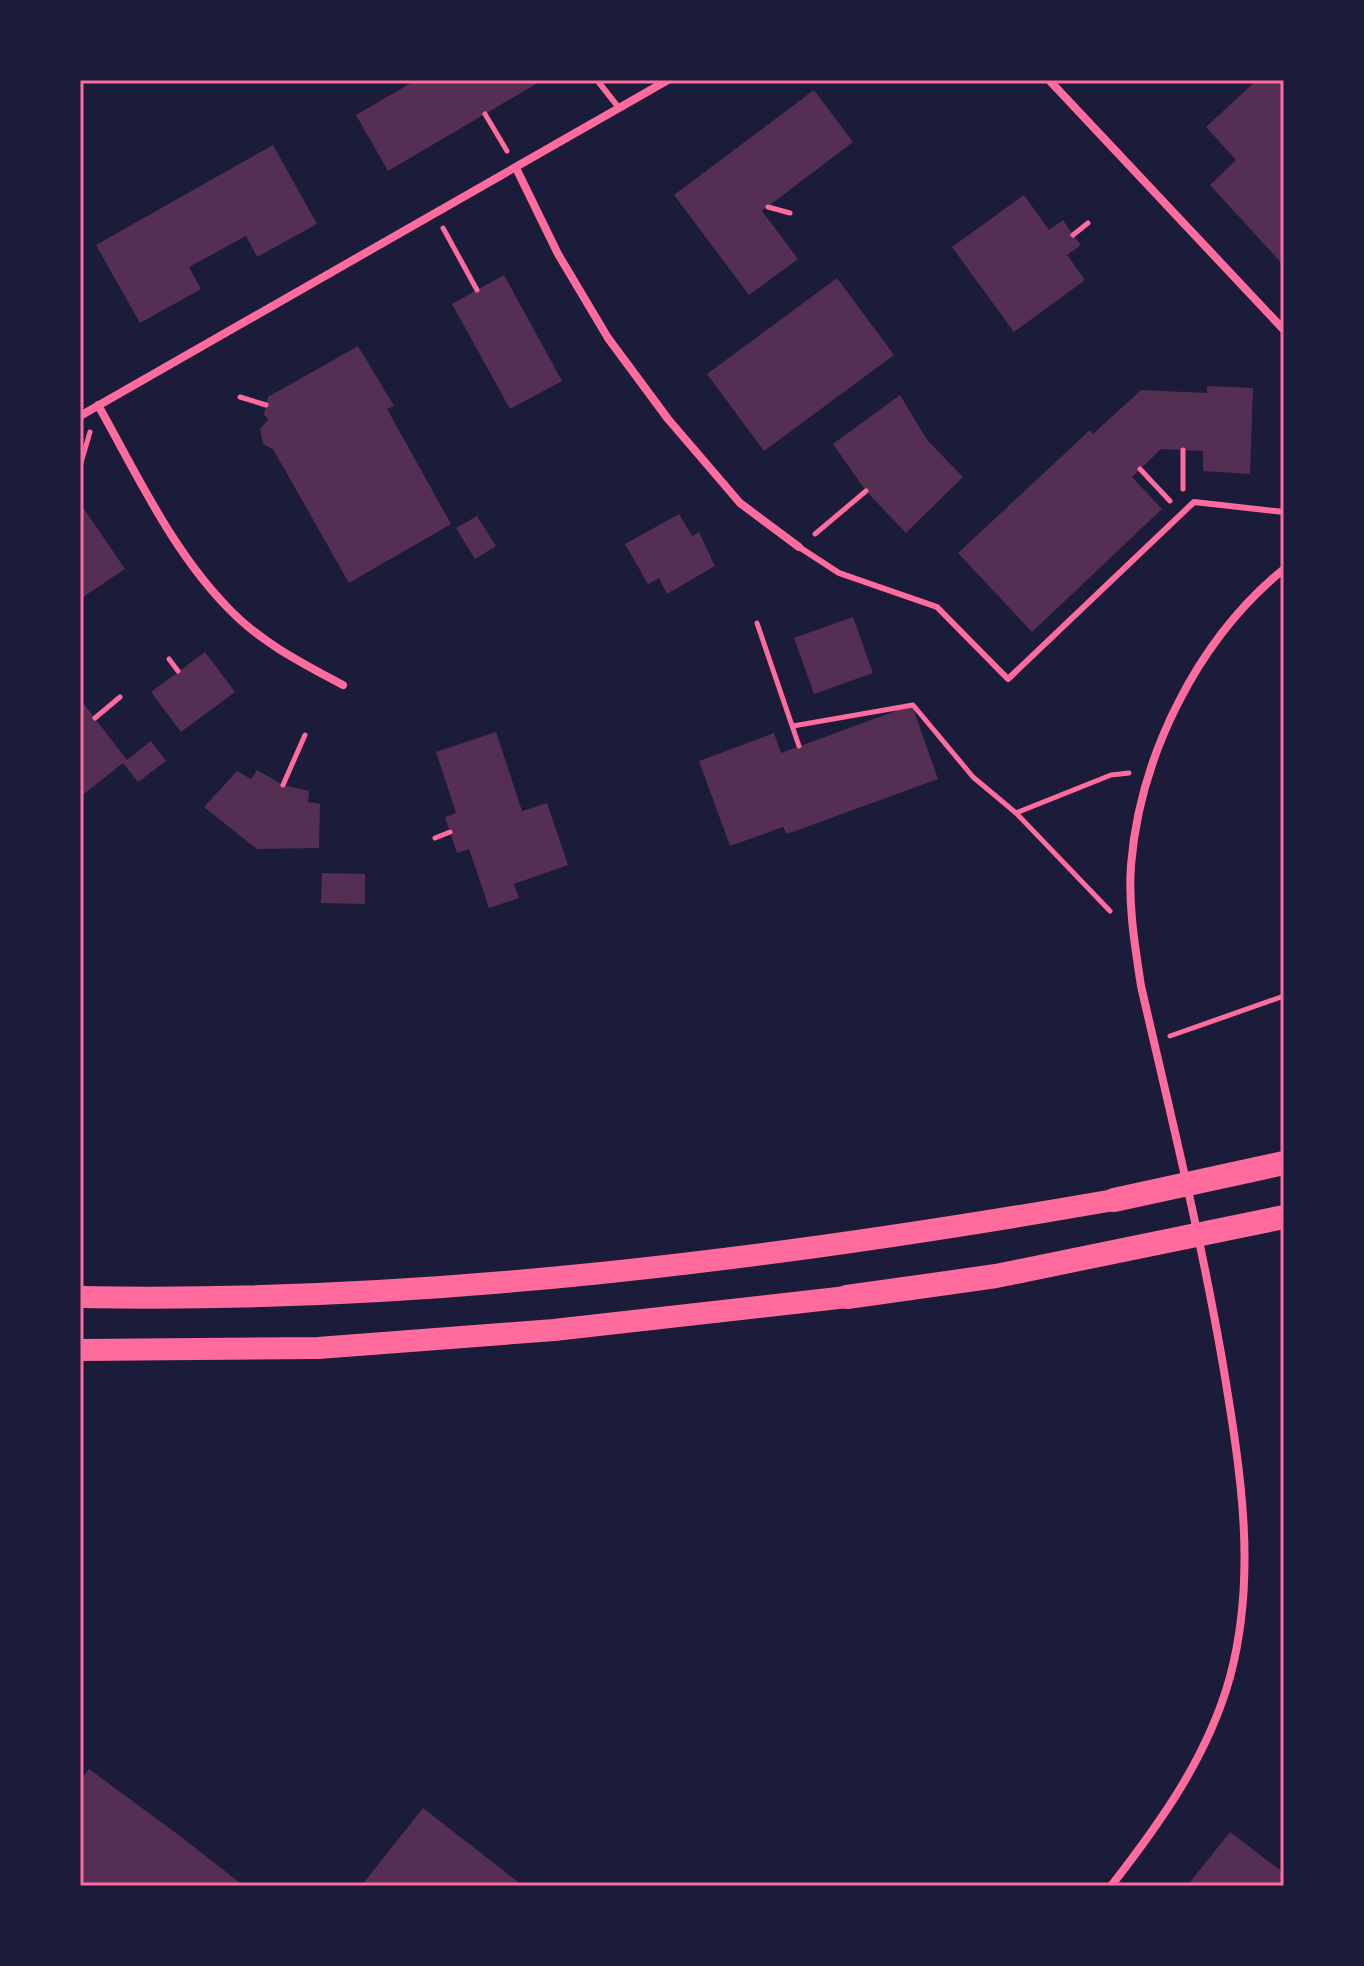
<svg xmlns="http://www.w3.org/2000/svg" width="1364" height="1966" font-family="'Work Sans',sans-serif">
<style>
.building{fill:#542f53}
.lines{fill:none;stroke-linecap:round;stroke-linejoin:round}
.path{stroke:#ff6b9d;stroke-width:5}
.service{stroke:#ff6b9d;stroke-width:6}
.minor{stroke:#ff6b9d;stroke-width:8}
.trunk{stroke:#ff6b9d;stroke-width:22}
.motorway{stroke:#ff6b9d;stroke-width:24}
.neatline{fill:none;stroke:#ff6b9d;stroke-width:3}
</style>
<rect width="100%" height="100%" fill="#1b1b3a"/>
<path class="building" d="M416 80H543L388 171 356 115Z
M1257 80H1284V266L1210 185 1236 160 1206 127Z
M814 90 853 142 762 211 798 259 749 295 674 195Z
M273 145 317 224 257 257 246 236 189 267 201 289 140 323 96 245Z
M1024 195 1049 230 1063 220 1073 235 1081 245 1067 255 1085 280 1014 332 952 247Z
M504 275 562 381 510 409 452 304Z
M837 278 894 355 764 451 707 374Z
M358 346 394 406 387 409 451 524 349 583 273 449 263 444 260 429 268 420 264 414 268 397Z
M1207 386 1253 388 1250 474 1203 471V451L1161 449 1132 477 1162 509 1032 632 958 553 1090 430 1093 434 1141 390 1207 393Z
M900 395 927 440 963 477 906 533 866 491 833 444Z
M80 503 125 569 80 599Z
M679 514 692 536 699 532 715 566 667 594 659 578 648 584 625 544Z
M477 516 496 546 475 559 456 528Z
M853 617 873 673 814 694 794 638Z
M205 652 235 692 181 732 151 692Z
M80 699 127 760 151 741 166 761 138 782 123 763 80 797Z
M912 705 938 779 787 834 783 827 730 846 699 761 774 733 781 753Z
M496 732 522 811 547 803 568 865 514 884 519 898 489 908 469 849 457 853 445 817 456 813 436 752Z
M257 770 283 785 309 791 308 802 320 804 319 848 257 849 204 807 237 771 251 779Z
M322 873 365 874V904L321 903Z
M89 1769 180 1836 244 1886H80V1781Z
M423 1808 523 1886H361Z
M1230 1832 1284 1873V1886H1187Z"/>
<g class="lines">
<path class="path" d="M485 114 507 151
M768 207 790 213
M443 228 477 290
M1073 235 1088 223
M240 397 266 405
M1183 450V489
M80 466 90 432
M1140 469 1170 501
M815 534 866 491
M757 623 799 746
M169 659 178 671
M95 718 120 697
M793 726 913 705 973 777 1016 813 1110 911
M283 785 305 735
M1016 813 1111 775 1129 773
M435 838 450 832
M1170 1036 1284 996"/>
<path class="service" d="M597 80 619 108
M799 547 839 573 937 607 1008 679 1194 502 1284 512"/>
<path class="minor" d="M1049 80 1284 330
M516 168 558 254 608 338 668 419 740 503 799 547
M98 405C138 476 173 553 231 611 262 643 304 664 343 685
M80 416 668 80
M1111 1886C1161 1822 1208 1756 1230 1677 1258 1573 1240 1468 1223 1365 1201 1237 1170 1112 1141 986 1135 946 1128 906 1131 865 1140 755 1198 639 1284 569"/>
<path class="trunk" d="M80 1297C424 1304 775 1259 1114 1200
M80 1350 318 1348 554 1330 847 1297"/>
<path class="motorway" d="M1114 1200 1284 1163
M847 1297 996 1276 1284 1217"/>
</g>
<rect width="1364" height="1966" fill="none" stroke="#1b1b3a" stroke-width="164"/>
<rect x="82" y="82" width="1200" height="1802" class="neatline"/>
</svg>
